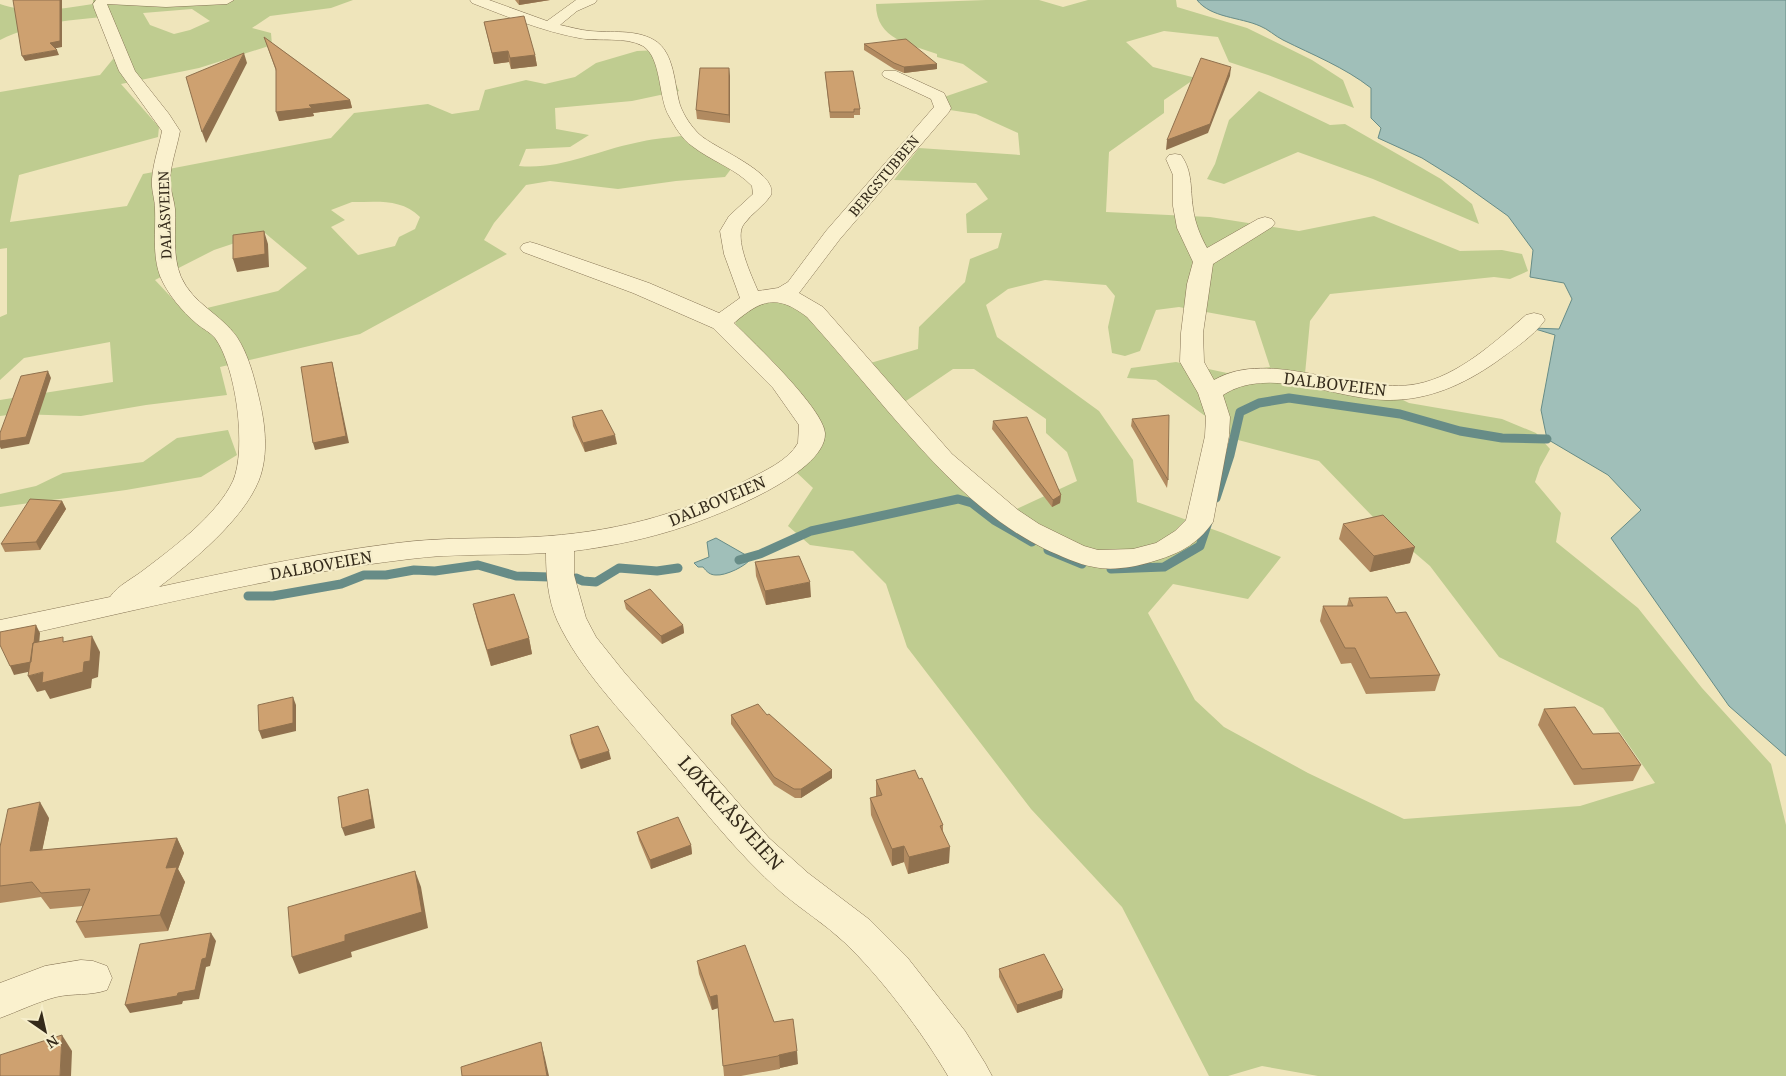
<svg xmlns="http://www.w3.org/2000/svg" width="1786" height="1076" font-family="'Noto Serif',serif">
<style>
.green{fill:#bfcc90;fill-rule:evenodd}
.water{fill:#a0bfb9;stroke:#678c87}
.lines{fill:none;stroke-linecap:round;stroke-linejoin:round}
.stream{stroke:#678c87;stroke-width:9}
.minor-casing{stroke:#867455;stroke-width:1}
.minor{fill:#faf1ce;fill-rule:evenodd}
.wall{fill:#b18a60}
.shaded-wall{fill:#90714e}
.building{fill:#cea170;stroke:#90714e}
.labels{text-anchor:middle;stroke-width:4.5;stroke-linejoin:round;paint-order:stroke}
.far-street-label{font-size:14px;fill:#342a1a;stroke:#f6eecb}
.street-label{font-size:16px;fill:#342a1a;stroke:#f6eecb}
.near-street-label{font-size:19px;fill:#342a1a;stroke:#f6eecb}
</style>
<rect width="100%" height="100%" fill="#efe5bb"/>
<path class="green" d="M93 0H353L331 8 270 16 252 28 271 33 272 45 199 68 121 84 159 127 158 137 19 175 10 222 127 206 143 174 331 138 354 113 428 104 452 114 479 110 485 90 526 80 545 84 575 77 596 63 637 51 659 50 679 91 632 101 555 108 556 129 589 135 570 147 526 149 519 166C559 170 596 151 635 143 650 139 666 138 681 136L731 169 725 177 676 181 618 189 550 181 526 185 494 223 484 240 507 254 360 334 220 367 227 395 146 405 81 416 16 414 0 416V400L113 382 110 342 24 358 0 380V317L7 314V248L0 249V92L100 75 113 59 126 56 112 16C72 20 36 22 0 40V4C29 14 63 9 93 4ZM192 9 210 21 190 30 174 34 150 25 143 13ZM352 202C377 202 401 198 420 217L415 229 399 237 395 246 358 255 331 227 345 220 331 210ZM265 233 307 268 278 291 186 313 155 280 214 250Z
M986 0H1039L1063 7 1088 0H1176L1177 7 1247 28 1312 60 1343 80 1354 108 1268 75 1229 62 1218 37 1164 31 1126 42 1153 67 1196 78 1164 100V113L1109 152 1106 212 1210 217 1299 231 1374 216 1460 251 1502 250 1522 254 1528 271 1510 279 1494 277 1330 294 1310 321 1305 374 1371 384 1409 403 1502 419 1536 433 1550 449 1540 467 1535 482 1561 513 1556 542 1638 608 1702 688 1771 764 1786 825V1076H1318L1262 1066 1228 1076H1209L1122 907 1031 809 907 647 886 584 853 551 810 545 788 526 813 488 794 470 820 442 735 325 737 318 757 303 787 301 867 364 918 349 919 327 965 282 970 259 998 248 1002 233H967L966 214 988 199 976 183 894 180 919 148 1020 155 1018 133 976 114 950 110 944 97 988 82 963 64 937 57V54C910 44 876 40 876 4ZM1045 280 1106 285 1115 296 1108 327 1112 353 1125 356 1140 351 1156 310 1179 307 1255 321 1270 367 1227 373 1176 362 1131 368 1127 378 1156 380 1238 440 1319 461 1374 518 1430 566 1499 657 1603 708 1655 783 1580 806 1404 819 1308 773 1224 727 1195 700 1148 613 1173 584 1248 599 1281 557 1223 533 1137 502 1133 460 1099 411 997 337 986 305 1008 289ZM953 369H974L1046 419V433L1067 452 1077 481 1010 512 900 405Z
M1259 91 1330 125 1345 124 1441 179 1472 204 1479 224 1373 179 1298 152 1224 184 1207 179 1215 164 1229 120Z
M228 430 237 455 201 477 126 490 0 507V494L36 486 63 473 143 462 177 438Z"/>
<path class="water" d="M1197 0H1786V756L1729 706 1611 538 1641 510 1608 475 1547 439 1541 410 1555 335 1532 328 1559 329 1572 299 1564 283 1530 277 1533 250 1508 216 1459 181 1422 158 1378 138 1381 128 1371 118V88C1344 67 1313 55 1283 40 1275 36 1268 29 1260 26 1240 17 1211 18 1197 0Z
M716 538 751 558C747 566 725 576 716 575 710 575 707 572 703 567H698L694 563 709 557 707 542Z"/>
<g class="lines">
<path class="stream" d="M1216 498 1230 455 1240 412 1259 403 1289 398 1400 414 1460 431 1502 438 1547 439
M1048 550 1082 564
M739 560 760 554 811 531 958 499 972 503 994 520 1032 542
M1111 569 1164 567 1200 546 1208 522
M576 578 583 581 596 582 619 568 657 571 678 568
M248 596H273L341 584 364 575H386L414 570 435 571 478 565 516 576 550 577"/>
<g class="minor-casing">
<path id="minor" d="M96 0H234L227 4 166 7 107 4 135 71 169 114 180 131C177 147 171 163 170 179 170 190 174 199 175 209 176 232 172 255 181 277 193 304 221 314 237 337 249 356 254 377 259 398 265 423 269 454 259 480 243 520 193 561 159 587 238 570 317 553 397 543 442 537 488 539 533 537 609 533 680 516 747 480 764 471 788 461 798 443L799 425 773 388 713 328 633 293 523 252 520 248 523 244 530 242 537 244 649 283 719 313 740 298 724 254 720 231 729 216 753 194 752 186C735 168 711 161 692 146 682 139 675 127 669 116 658 98 662 58 643 46 625 36 599 42 579 38 542 31 508 17 472 3L470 0H489L547 21 576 0H597L595 3 577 11 560 25C570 27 580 30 590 31 611 33 635 29 654 40 675 52 674 85 680 105 684 116 691 126 699 134 713 148 778 172 771 195 764 206 752 213 744 224 733 237 752 277 758 291L778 288 788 282 826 231 934 107 931 99 884 77 882 74 884 71H896L944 93 951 108 949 112 840 239 799 293 823 307 952 454 1018 510 1039 524 1084 546 1098 550 1133 549 1156 543 1175 531 1186 520 1205 436 1206 417 1198 393 1180 362 1181 333 1187 284 1193 262 1177 228 1173 206V175L1166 159 1169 155 1175 154 1181 155C1193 172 1190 188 1193 208 1195 223 1200 235 1207 248L1258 219 1265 217 1272 219 1275 223 1272 227 1213 264 1203 333 1204 362 1214 380C1270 347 1354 396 1417 384 1458 376 1495 342 1526 315L1534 313 1542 315 1545 320C1533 337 1512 350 1496 362 1463 385 1427 401 1386 400 1335 399 1268 365 1223 395L1230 417 1229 436 1213 522C1196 546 1178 554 1151 562 1134 567 1112 571 1094 567 1077 564 1061 556 1045 549 980 517 933 463 886 409 860 378 834 347 807 317 777 294 762 299 734 323 754 343 823 408 825 433 827 476 702 522 667 532 637 541 605 547 574 551V575L586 618 596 637 624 672 769 838 808 873 870 920 907 957 965 1031 985 1063 992 1076H948C922 1032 881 977 844 942 825 924 802 910 782 893 735 852 697 801 656 753 622 711 580 670 557 620 548 600 546 575 546 553 501 556 455 553 410 559 272 575 136 611 0 640V620L110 597C118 585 134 578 145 569 174 547 217 515 233 481 247 449 236 366 215 338 210 332 203 329 197 324 182 311 168 295 160 276 152 254 156 232 155 209 155 199 151 190 152 179 153 163 159 147 162 131L119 71 94 8 93 4Z
M81 960 93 961 107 966 112 978 107 990C90 996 73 993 56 997 37 1002 19 1011 0 1018V983L45 966Z"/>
</g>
<use href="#minor" class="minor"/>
</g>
<path class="wall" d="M515 0H550L519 5Z
M484 22 535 55 537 66 511 69 509 62 494 64Z
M264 37 350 100 352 108 313 113 314 116 279 121 276 71Z
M864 44 937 64V69L904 73 894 69 864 50Z
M825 72 860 109V115H854V118H830Z
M730 76V123L697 119 696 110Z
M572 417 617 444 585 452 573 426Z
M1132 419 1168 480 1167 488 1131 426Z
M993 421 1061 495 1060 503 1052 507 992 429Z
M62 501 66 509 40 550 5 552 1 544Z
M1343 524 1410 563 1370 572 1339 539Z
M755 562 811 597 766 605 756 576Z
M1349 598 1396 613 1440 675 1435 691 1366 694 1351 663 1341 664 1320 621 1323 606H1347Z
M624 601 683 625 684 633 662 644 626 609Z
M473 604 529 638 532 654 491 666 477 620Z
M1544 709 1593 734 1641 765 1633 781 1574 785 1538 725Z
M731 715H767L832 770V778L801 798H795L774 785 731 724Z
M570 735 611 759 581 769 571 743Z
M876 780 943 825V831L949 863 908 874 904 862 892 866 871 815 870 798 876 797Z
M49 818 42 850 177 838 184 853 178 869 185 882 168 931 85 938 76 922 83 906 50 909 41 897 0 903V847Z
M637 832 691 845 692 854 651 869 639 840Z
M697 961 774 1022 798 1064 780 1068V1069L741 1076H724L718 1008 712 1010 699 974Z
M999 969 1062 998 1017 1013 999 977Z"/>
<path class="shaded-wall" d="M60 0H62V47L52 49 50 43Z
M519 0H550L519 5Z
M57 50 59 55 25 61 22 56Z
M508 51 509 62 494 64 492 53Z
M244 53 247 63 206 143 202 132Z
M535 55 537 66 511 69 510 58Z
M937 64V69L904 73V67Z
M1231 67 1230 76 1208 133 1166 150 1167 140Z
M729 68 730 76V123L729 115Z
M350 100 352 108 313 113 314 116 279 121 276 112 309 105Z
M264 231 268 244 269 267 237 272 233 259Z
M332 362 349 443 315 450 313 443Z
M48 371 51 378 29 444 1 449 0 447V441Z
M615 435 617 444 585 452 583 443Z
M1061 495 1060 503 1052 507 1053 500Z
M62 501 66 509 40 550 36 542Z
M1415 547 1410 563 1370 572 1374 556Z
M810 582 811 597 766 605 765 591Z
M36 625 40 633 37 670 14 675 10 666Z
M683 625 684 633 662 644 661 636Z
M92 636 100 652 98 677 92 679 91 688 50 699 45 690 37 692 28 676 84 662Z
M529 638 532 654 491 666 487 650Z
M293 697 296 705V731L262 739 259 731Z
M609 751 611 759 581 769 579 760Z
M832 770V778L801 798V789Z
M368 789 370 798 375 828 345 836 342 828Z
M40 802 49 818 39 866 30 851Z
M177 838 184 853 178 869 185 882 168 931 160 915 166 868Z
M691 845 692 854 651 869 650 860Z
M904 846V862L892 866V849Z
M950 847 949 863 908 874 909 857Z
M415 871 421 887 428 928 351 952 352 957 299 974 292 957 345 935Z
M211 933 216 941 210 966 206 967 199 999 183 1001 182 1004 130 1013 125 1005 178 993 202 959Z
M1063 990 1062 998 1017 1013V1005Z
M717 995 718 1008 712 1010 710 997Z
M62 1035 72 1051 71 1076H60Z
M541 1042 545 1058 549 1076H547Z
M797 1051 798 1064 780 1068V1069L779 1055Z"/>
<path class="building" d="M13 0H60V41L50 43 57 50 22 56Z
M524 16 535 55 510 58 508 51 492 53 484 22Z
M264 37 350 100 309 105 312 108 276 112V69Z
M906 39 937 64 904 67 894 63 864 44Z
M244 53 202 132 186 77Z
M1201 58 1231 67 1210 124 1167 140Z
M700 68H729V115L696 110Z
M853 71 860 109H854V112H830L825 72Z
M264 231 265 254 233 259V235Z
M332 362 346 436 313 443 301 367Z
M48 371 26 437 0 441V433L21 376Z
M602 410 615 435 583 443 572 417Z
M1169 415 1168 480 1132 419Z
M1027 417 1061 495 1053 500 993 421Z
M30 499 62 501 36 542 1 544Z
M1383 515 1415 547 1374 556 1343 524Z
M799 556 810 582 765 591 755 562Z
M650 589 683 625 661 636 624 601Z
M514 594 529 638 487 650 473 604Z
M1387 597 1396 613 1406 612 1440 675 1370 678 1355 648H1345L1323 606H1353L1349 598Z
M36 625 34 643H33L31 662 10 666 0 645V632Z
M92 636 90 661 84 662 83 672 42 683 43 672 28 676 33 643 63 637V642Z
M293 697V723L259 731 258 705Z
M758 704 767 715 769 714 832 770 801 789H794L774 777 731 715Z
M1575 707 1593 734 1619 733 1641 765 1582 769 1544 709Z
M598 726 609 751 579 760 570 735Z
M915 770 919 779 922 778 943 825 940 826 950 847 909 857 904 846 892 849 870 798 882 795 876 780Z
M368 789 372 819 342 828 338 797Z
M40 802 30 851 177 838 166 868 177 867 160 915 76 922 90 889 41 893 32 882 0 886V847L8 809Z
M678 817 691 845 650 860 637 832Z
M415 871 422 912 345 935V941L292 957 288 907Z
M211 933 206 958 202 959 195 990 178 993 177 996 125 1005 140 944Z
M745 945 774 1022 793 1019 797 1051 779 1055 778 1056 723 1066 717 995 710 997 697 961Z
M1044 954 1063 990 1017 1005 999 969Z
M62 1035 60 1076H0V1055Z
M541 1042 547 1076H462L461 1067Z"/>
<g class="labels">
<g class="far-street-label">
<text transform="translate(884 176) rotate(-50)" y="5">BERGSTUBBEN</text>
<text transform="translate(165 215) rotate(-92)" y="5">DALÅSVEIEN</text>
</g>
<g class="street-label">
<text transform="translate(1335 384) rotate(7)" y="6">DALBOVEIEN</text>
<text transform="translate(717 501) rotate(-23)" y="6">DALBOVEIEN</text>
<text transform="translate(321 565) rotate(-10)" y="6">DALBOVEIEN</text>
</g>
<g class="near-street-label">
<text transform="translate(731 813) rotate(48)" y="7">LØKKEÅSVEIEN</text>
</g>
</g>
<g transform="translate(45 1031) rotate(146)" stroke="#f6eecb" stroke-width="4" paint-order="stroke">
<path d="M0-4L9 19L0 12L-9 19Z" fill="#342a1a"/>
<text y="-8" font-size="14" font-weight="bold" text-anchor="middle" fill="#342a1a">N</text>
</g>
</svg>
